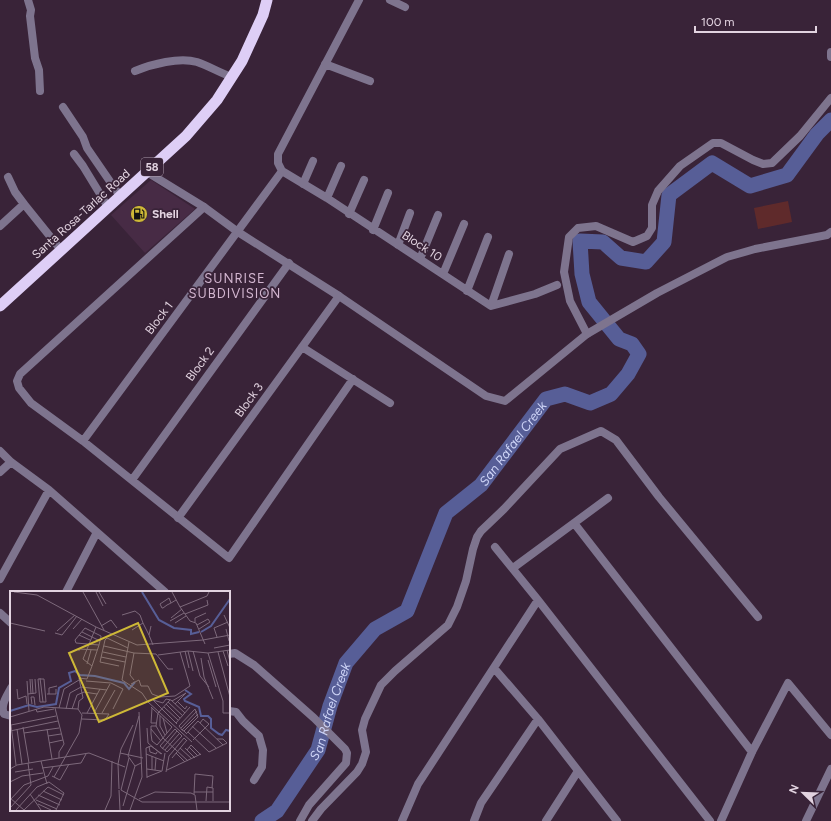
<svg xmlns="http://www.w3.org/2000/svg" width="831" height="821" font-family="Figtree,sans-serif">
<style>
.built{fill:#472b45}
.pitch{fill:#5f2a2b}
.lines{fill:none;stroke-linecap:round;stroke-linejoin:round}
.river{stroke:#575e97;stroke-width:15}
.minor{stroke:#7e748e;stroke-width:8}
.tertiary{stroke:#7e748e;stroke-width:8}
.trunk{stroke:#decef6;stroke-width:11}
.labels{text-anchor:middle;stroke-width:3.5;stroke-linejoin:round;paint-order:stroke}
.shield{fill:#392338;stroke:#af9eae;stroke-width:1}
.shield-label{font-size:11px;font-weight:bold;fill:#e2d3e0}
.street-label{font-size:12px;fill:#e2d3e0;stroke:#392338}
.poi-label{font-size:12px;font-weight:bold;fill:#e2d3e0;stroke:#392338;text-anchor:start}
.neighbourhood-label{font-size:13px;letter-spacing:1px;fill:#d3b6d0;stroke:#392338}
.water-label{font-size:13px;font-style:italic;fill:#ced4f7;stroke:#392338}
.inset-river{fill:none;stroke:#575e97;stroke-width:2}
.inset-road{fill:none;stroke:#7d697b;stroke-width:1}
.view{fill:#ceb837;fill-opacity:0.15;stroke:#ceb837;stroke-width:2}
.inset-edge{fill:none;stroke:#e2d3e0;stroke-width:2}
</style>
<rect width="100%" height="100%" fill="#392338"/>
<path class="built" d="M151 180 195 209 145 253 111 215Z"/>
<path class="pitch" d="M788 201 792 222 758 229 754 208Z"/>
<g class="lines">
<path class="river" id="s1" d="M262 821 277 811 318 750 330 706 346 663 375 629 407 611 446 513 481 485 546 399 565 394 590 403 611 394 628 374 639 354 632 344 619 339 589 302 582 274 580 241 603 242 621 258 646 262 664 242 669 195 712 163 750 186 787 175 817 134 831 120"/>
<path class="minor" d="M28 0 31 10 30 16 35 58 39 70 40 91
M390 0 405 7
M831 52V57
M325 64 370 81
M135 71C152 64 179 57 197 62 209 66 220 73 232 77
M63 107 83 137 87 148 120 196
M74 154 83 166 108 207
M282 171 327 198 491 306 535 294 557 285
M282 171 278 163V154L359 0
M8 177 15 192 24 204
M303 184 313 161
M327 198 341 166
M204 207 20 374 17 381 19 388 31 403 83 441 229 558 353 379
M349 214 364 180
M0 226 24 204 61 250
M373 230 388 193
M398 245 410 213
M420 259 438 215
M443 274 464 224
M467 291 488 237
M491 306 509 254
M587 334 570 301 564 272 569 237 578 228 596 226 633 242 647 236 652 228V205L658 191 680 166 713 143H721L753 160 763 164 772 163 800 136 831 98
M302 347 390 403
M83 441 282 171
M0 451 11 462 49 490 165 592
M0 472 11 462
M132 480 289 263
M178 518 339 296
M574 523 752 752
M495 547 538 600 710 821
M513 568 608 498
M0 579 49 490
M66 592 97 532
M494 668 538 719 617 821
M11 688C7 696 0 705 4 714L11 716
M229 711 236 712 243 721 259 736 263 750 262 767 254 780
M312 821 321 809 357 772 362 764 366 752 362 730 365 719 381 685 395 671 448 625 457 607 466 581 473 549 477 537 481 531 504 509 560 449 601 431 616 440 659 497 758 617
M402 821 418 784 538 600
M474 821 481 803 538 719
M546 821 578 771
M721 821 752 752 788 683 831 735
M806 821 831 769"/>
<path class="tertiary" d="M147 172 204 207 238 232 339 296 486 396 505 401 587 334 657 293 727 257 755 249 827 235 831 232
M0 613 11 623
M229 654 235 653 254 665 314 718 345 749 347 753 346 763 309 805 300 821"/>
<path class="trunk" d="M0 306 186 136 217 100 242 61 263 15 267 0"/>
</g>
<defs>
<g id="fuel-disc" transform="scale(0.9)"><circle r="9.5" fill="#ceb837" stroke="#392338"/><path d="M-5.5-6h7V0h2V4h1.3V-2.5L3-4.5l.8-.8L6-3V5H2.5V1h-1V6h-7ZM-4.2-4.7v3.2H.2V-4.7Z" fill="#111"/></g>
</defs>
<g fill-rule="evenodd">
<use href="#fuel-disc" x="139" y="214"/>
</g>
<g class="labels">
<rect class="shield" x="141" y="158" width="22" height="18" rx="3"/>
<g class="shield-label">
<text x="152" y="171">58</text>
</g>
<g class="street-label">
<text transform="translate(81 214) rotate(-42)" y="4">Santa Rosa-Tarlac Road</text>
<text transform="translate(422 246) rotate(33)" y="4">Block 10</text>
<text transform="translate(159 318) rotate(-53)" y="4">Block 1</text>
<text transform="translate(200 364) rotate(-54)" y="4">Block 2</text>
<text transform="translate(249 400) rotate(-54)" y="4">Block 3</text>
</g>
<g class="poi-label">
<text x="152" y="218">Shell</text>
</g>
<g class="neighbourhood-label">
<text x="235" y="283">SUNRISE<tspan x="235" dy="15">SUBDIVISION</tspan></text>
</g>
<g class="water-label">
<text dy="5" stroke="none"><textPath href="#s1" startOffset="467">San Rafael Creek</textPath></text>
<text dy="5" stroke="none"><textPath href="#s1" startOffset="132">San Rafael Creek</textPath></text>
</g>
</g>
<g transform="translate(10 591)">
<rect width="220" height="220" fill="#392338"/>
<path class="inset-river" d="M132 1 149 29 164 37 181 39V43L189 41M191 41 201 35 220 8M175 99 181 103 174 108 175 110 189 116 191 125H198L201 128V137L209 143 212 144 216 139 220 140M0 120 19 114 27 116 46 113 49 97 61 90 59 82 65 80 70 84 85 85 114 92 119 98 125 91"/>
<path class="inset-road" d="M4 1 27 4 86 36 127 54 193 49 220 44M73 1 94 39M86 1 93 15M89 1 96 13M162 1 170 16 197 5 199 1M161 12 159 7 150 13 152 17H153L157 14 161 12 166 9M170 16 180 30 186 32 195 53M175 23 198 14 197 9M112 24 125 20 130 24 133 32 122 39M214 24 220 37M161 27 172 18M160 30 174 22M185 31V27L196 22M0 32 35 40M133 32 139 44M165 32 176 25M187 34 198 28 200 31 189 38M91 35 101 29 107 37M141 35 139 44 143 54M63 38 72 28M216 38 219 50M47 40 65 24M72 41 90 50M45 42 52 44 67 25M69 44 80 49M207 46 204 37 218 31M119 51 112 89 132 102 138 111 182 151M94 55 124 62 146 63 158 78H163M204 57 220 54M217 59 220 71M69 60V58L87 59M175 60 179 77M178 60 183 80M183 60 190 85 199 96M213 60 218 75M93 61 116 66M208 61 220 106M124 62 120 84 124 89M198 62 213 110V122H220M148 64 178 60 198 62 220 59M91 66 115 71M191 67 194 86 203 108M198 69 206 96M77 73 81 59M82 75 89 54 91 46V45L75 37 65 49 66 52 89 54M109 75 90 71 95 49 97 47 118 57M30 87 33 111M20 88 21 103M22 88 23 103M28 88H34L36 111H30ZM17 90 19 120M76 90 101 92 113 98 103 118M121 93 129 89 131 95H138L142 103 150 106 165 105 180 95 170 61M7 98 8 108 16 105 17 113M18 103 26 102 25 88M37 103H46V98M39 103V97L47 95M160 109 148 122 146 135 153 147 178 170M162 110 176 102 165 113M158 111 173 125M168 111 175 118 177 115M22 113 21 106H24L25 114M156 113 170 127M141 116 162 136 147 154 142 150 141 143V135H146M154 116 168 129M45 117 54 153 49 161V167M49 117 54 98 69 89M142 117 141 132H146M26 118 27 121 44 118M56 118 60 102 71 96 97 99M62 118 67 104 74 101 87 103M68 118 69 110 73 107 69 87 77 88 82 75 73 68 86 36M77 122 90 98M84 122 100 93M92 122 105 99M150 125V135L155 144M0 126 34 116 68 118M153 127 157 142M72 128 95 129 99 123 72 122M166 132 180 116M167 133 143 109 153 112 156 108 161 109 175 122M182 135 206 157M13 136 19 172M137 137 138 152 151 163M171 137 187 120M7 138 12 173M37 138 42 168M141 138 151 150M165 138 172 145 157 161 150 155ZM172 139 188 123M0 140 48 130M174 140 188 126 185 118 169 135 172 139 174 140 176 142M178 141 199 161 217 152 213 148H207M14 142 49 137M176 143 188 130 213 154M38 145 51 143M183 149 199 133 193 128 190 132M39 152 53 149M139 155 140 161 146 163 147 161M141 155 152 163M179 156 188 165M170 157 182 168M175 157 185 167M152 158 167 140M155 159 169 143M177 159 181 154 191 164M110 162 133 167M166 162 175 171M136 163 154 170M142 165V179M119 167 111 199 132 211H220M162 167 177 149M31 170 37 193M6 174 1 134 46 125M125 175 118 165 129 125M32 177 71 172 76 163M0 178 7 174 79 162 115 176M137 178 151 180M145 179 146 167M157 179 191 163M5 181 23 178M156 181 159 165 174 147 177 150M42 185 50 189 59 173M44 186 69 142 72 124 68 118M137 186 152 180 155 162M137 187 136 157 141 155M0 191 12 185 33 182M38 196 54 204M109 198 108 173 111 158 123 134M109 199 110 219M33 200 52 209M184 201H203M20 203 31 219M184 203 185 183 203 185 202 197M28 204 50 214M0 207 14 219 38 196M129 208 145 201 181 202 185 204 187 219M0 209 14 194 38 185 43 176M26 209 47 218M196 210 197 196 203 197V210M28 213 41 219M113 215 125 175 131 172M0 217 21 194 18 172M6 219 27 196 39 191 54 202 46 219M95 219 101 205 102 170M120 219 132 186 129 121"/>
<path class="view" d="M128 32 158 102 89 131 59 62Z"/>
<rect width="220" height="220" class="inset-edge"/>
</g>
<g transform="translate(803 793) rotate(293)" stroke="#392338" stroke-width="3" paint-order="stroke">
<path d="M0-3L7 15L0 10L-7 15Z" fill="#e2d3e0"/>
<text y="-6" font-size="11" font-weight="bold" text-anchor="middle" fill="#e2d3e0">N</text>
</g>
<path d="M695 26v6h121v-6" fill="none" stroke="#e2d3e0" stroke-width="2"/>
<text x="701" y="26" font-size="12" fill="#e2d3e0" stroke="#392338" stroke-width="3" paint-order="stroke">100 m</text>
</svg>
